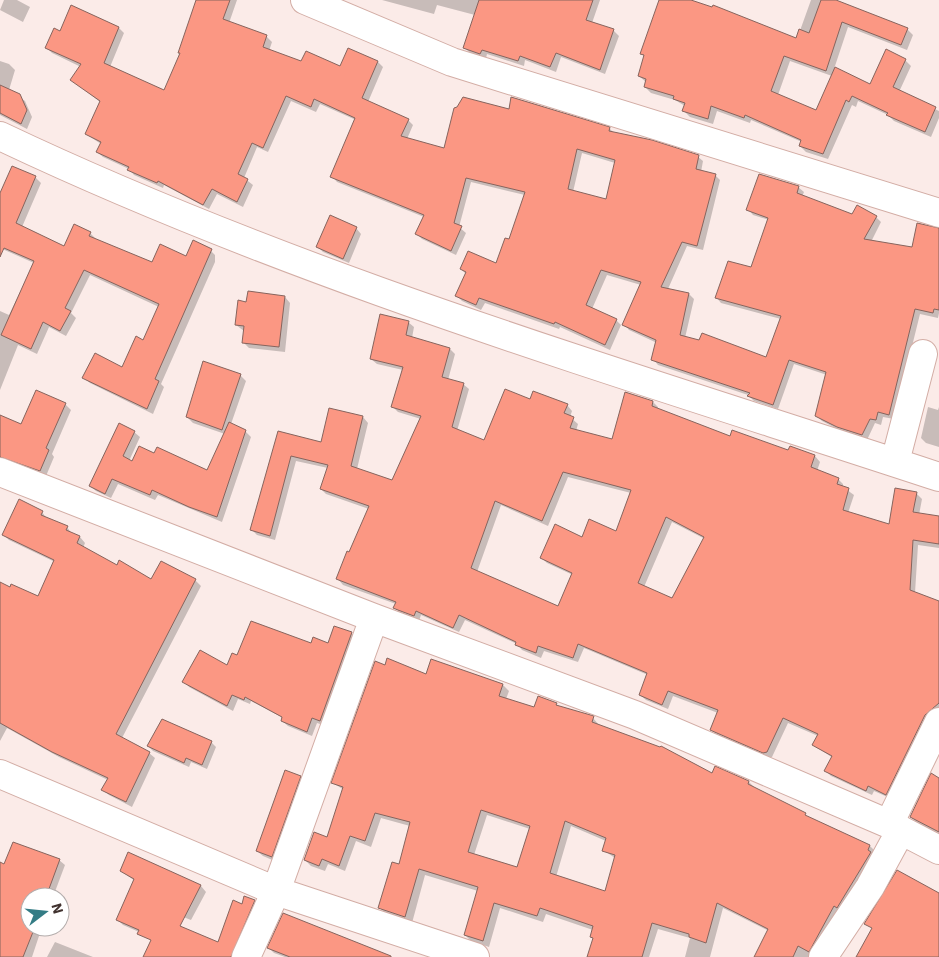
<svg xmlns="http://www.w3.org/2000/svg" width="939" height="957" font-family="'IBM Plex Sans',sans-serif">
<style>
.shadow{fill:#0003;fill-rule:evenodd}
.building{fill:#fb9783;stroke:#86645d;fill-rule:evenodd}
.lines{fill:none;stroke-linecap:round;stroke-linejoin:round}
.minor-casing{stroke:#d3ada5;stroke-width:30}
.minor{stroke:#fff;stroke-width:28}
</style>
<rect width="100%" height="100%" fill="#fbebe8"/>
<path class="shadow" d="M4 0H17L30 7 23 22 0 10Z
M198 0H237L229 23 267 37 272 42 269 51 302 63 341 68 348 49 378 62 383 67 368 102 408 120 413 125 407 139 445 149 510 110 609 128 614 133 697 156 703 161 701 172 715 175 720 180 703 250 687 246 668 289 689 294 694 299 685 338 767 359 781 319 721 303 716 297 752 268 769 220 753 215 748 209 798 187 804 192 802 197 853 216 876 217 881 222 871 242 913 248 939 229V313L938 318 920 314 894 419 883 417 881 425 875 423 867 440 843 432 822 421 817 416 827 375 794 364 778 409 754 401 748 395 658 365 653 359 657 343 629 330 624 324 641 285 607 275 592 309 616 320 621 325 610 350 560 327 559 329 485 303 481 310 462 301 457 296 466 274 461 269 497 265 509 240 525 195 471 182 459 227 466 233 456 255 422 239 417 234 424 217 337 182 332 176 356 120 320 104 316 112 291 101 268 152 257 147 244 178 253 185 243 207 217 194 209 209 164 185 163 188 134 175 129 169 103 157 97 152 101 144 86 134 100 102 72 80 81 67 52 53 47 48 61 32 119 28 124 33 110 67 165 92 181 54 179 52ZM582 153 615 163 607 201 573 192Z
M382 0H600L592 23 614 31 619 36 605 74 561 57 556 72 525 60 524 66 487 54 486 58 470 53 464 47 475 15 437 5 434 14Z
M660 0H690L797 39 811 0H833L907 29 913 35 907 50 848 27 834 69 870 86 905 60 911 66 899 92 939 111V118L931 137 894 121 888 115 858 101 856 107 852 105 828 159 806 152 800 146 802 142 751 120 750 123 717 111 713 124 690 117 684 111 685 106 675 100 651 93 645 87 647 83 639 76 645 57 641 53ZM790 61 832 76 816 112 778 95Z
M0 61 9 64 15 70 9 90 25 101 32 117 27 129 0 115Z
M35 177 41 183 22 227 65 248 90 233 96 239 152 264 187 258 209 249 215 255V262L161 384 164 387 153 414 90 383 84 378 123 369 144 341 159 307 90 275 71 313 76 318 66 336 49 327 37 354 18 345 0 390V311L9 315 34 263 0 248V194Z
M356 228 361 234 349 263 323 252 318 247Z
M285 297 290 303 285 352 249 348 243 342 244 331 236 325 248 303Z
M408 322 414 327 412 338 450 349 455 354 448 380 463 384 469 389 457 431 485 441 530 401 567 405 572 411 570 417 578 424 576 431 613 441 653 402 658 407V410L731 438 815 456 820 462 817 471 838 479 843 484V487L854 495 848 513 890 526 916 493 922 499 919 515 939 518V548L918 545 915 593 939 603V713L892 799 874 791 872 795 831 776 826 771 833 758 813 745 818 736 788 723 772 757 769 758 717 735 711 730 718 713 673 696 668 709 646 700 640 695 648 675 584 648 578 662 544 651 541 658 522 650 517 644 465 620 459 632 421 615 419 621 400 613 395 608 396 604 343 585 338 579 369 509 326 494 321 489 328 468 296 461 275 540 257 535 252 530 279 432 322 443 363 417 368 423 357 469 392 481 421 419 398 412 393 407 403 370 377 364 371 359ZM568 477 631 493 616 533 583 538 542 558 547 563 573 575 559 608 477 572 501 505 548 526ZM672 522 705 539 673 600 644 587Z
M240 375 246 381 231 424 245 431 251 437 222 522 158 495 155 500 118 484 111 498 96 491 90 486 134 432 140 437 129 461 133 462 155 455 207 472 225 434 193 423 187 417Z
M65 404 71 410 52 454 54 457 46 476 13 463 0 454V417L22 425Z
M928 407 938 410 939 407V447L926 443 921 438Z
M42 512 47 519 67 527 72 534 80 537 85 543 83 548 117 566 152 581 195 580 201 586 122 738 149 753 155 758 132 807 109 795 103 790 108 780 59 757 7 728 0 741V583L39 598 55 562 9 540 4 535Z
M334 627 352 634 357 639 326 726 317 723 312 736 288 726 282 721 283 718 251 701 250 704 238 699 233 711 189 687 184 681 228 667 237 656 312 644 329 645Z
M427 675 503 685 509 691 506 699 535 708 556 704 560 707 593 718 599 725 713 775 716 768 749 782 755 788 809 819 870 846 876 852 815 957H755L769 931 723 908 710 957H685L690 938 658 929 649 957H588L594 939 591 937 593 930 546 914 543 922 500 908 489 947 471 941 465 935 478 891 425 875 412 923 386 914 380 908 399 866 410 826 381 818 371 847 356 841 345 871 328 864 325 871 311 866 305 860 327 838 344 790 333 783ZM487 815 530 829 518 869 474 855ZM571 826 606 841 603 850 615 858 605 893 556 877Z
M162 720 212 743 216 747 207 769 191 762 189 767 153 751 148 746Z
M300 777 306 783 277 862 263 856 257 851Z
M939 779V833L917 823 911 817Z
M128 854 201 886 206 892 191 920 168 911 202 957H145L153 938 123 925 118 920 135 881 121 871Z
M59 860 65 865 53 897H30V927H42L32 957H0V863L5 865Z
M254 901 260 907 244 941 230 935 243 905Z
M55 942 93 957H47Z
M269 948 378 957H285L274 953Z"/>
<path class="building" d="M196 0H230L223 19 267 35 263 47 301 61 306 51 340 66 348 48 378 61 362 98 409 119 401 136 444 148 454 108 457 107 463 97 509 109 511 97 610 127 609 131 652 140 699 155 696 169 716 174 697 246 682 242 661 287 689 293 680 335 699 340 702 333 766 357 781 316 715 298 728 261 751 267 768 218 746 210 759 174 799 186 797 193 852 214 857 205 877 216 864 239 912 247 917 223 939 228V310L934 309 933 313 915 309 889 415 878 412 876 420 870 419 862 435 837 427 815 416 826 372 789 360 773 405 747 396 750 393 651 360 656 340 622 325 641 282 601 270 586 305 617 319 605 345 555 322 554 324 479 298 476 305 455 296 466 272 460 269 468 251 496 263 505 238 509 239 525 192 466 178 454 223 462 226 451 251 415 234 424 215 330 177 355 118 314 99 311 107 286 96 263 148 252 143 238 174 248 179 237 202 212 189 203 205 158 181 157 183 127 170 129 167 96 152 101 142 85 134 100 101 70 80 81 64 45 48 54 28 60 31 71 5 119 27 104 63 164 90 180 53H178ZM577 149 615 160 606 199 568 189Z
M479 0H593L586 20 614 29 600 70 556 53 550 67 520 56 518 61 482 50 480 54 463 48Z
M659 0H691L712 7 713 5 796 38 799 29 809 33 821 0H836L908 28 901 45 842 22 826 71 784 56 771 91 816 110 835 67 870 84 886 49 906 59 893 87 936 107 925 132 886 115 888 113 852 96 849 102 846 100 823 154 799 146 801 140 745 115 744 118 711 106 708 119 682 111 685 103 673 99 674 96 644 87 646 79 638 76 644 55 640 54Z
M0 85 20 94 27 110 21 124 0 113Z
M12 166 36 176 16 223 64 246 74 224 91 232 89 236 152 262 160 244 186 256 193 240 212 249 155 379 159 381 147 409 82 378 95 353 122 367 136 336 143 340 159 304 84 270 65 308 71 311 60 331 43 322 31 349 1 335 34 261 4 248 0 257V193Z
M330 215 357 227 343 259 316 247Z
M248 291 285 296 279 347 242 343 244 326 235 325 238 300 246 302Z
M380 314 409 321 406 335 450 348 442 377 464 383 452 427 484 440 505 389 530 399 533 391 568 404 564 413 574 417 570 428 612 439 625 392 653 401 652 406 730 436 732 430 788 450 790 446 815 455 811 467 839 478 837 484 849 488 843 510 889 524 895 488 917 492 913 512 939 516V544L913 540 910 590 939 601V703L925 715 886 795 868 786 866 791 824 771 832 756 812 745 818 734 783 718 767 752 763 753 710 730 718 710 668 691 662 705 639 695 647 673 578 644 573 658 538 646 536 653 515 645 516 642 459 615 453 628 416 611 414 616 398 610 393 608 396 602 336 579 347 551 349 552 369 506 320 489 328 465 291 456 270 536 250 530 278 431 321 442 329 408 363 416 351 466 392 480 421 416 391 407 403 367 370 359ZM563 472 631 490 616 531 589 519 582 537 555 524 540 558 572 573 558 606 471 568 495 501 542 521ZM666 517 704 537 672 598 638 583Z
M203 361 241 374 222 430 186 417Z
M36 390 66 403 46 448 49 450 40 471 0 457V415L21 424Z
M229 422 246 430 217 517 189 507 152 490 150 495 112 479 105 494 89 486 119 423 135 431 123 456 132 461 139 446 154 453 157 447 207 470Z
M19 499 43 511 41 515 68 526 66 530 80 536 77 543 117 565 119 560 151 579 161 561 196 579 116 734 150 752 126 802 101 790 108 778 52 752 0 723V582L10 587 11 584 38 596 54 560 2 535Z
M251 621 311 643 313 637 328 643 334 626 352 632 320 721 312 718 307 732 281 721 282 717 245 697 244 700 232 695 227 706 182 682 200 650 227 665 232 653 237 655Z
M387 658 426 674 431 659 503 684 499 696 534 707 538 696 557 703 556 705 594 716 592 722 660 747 661 746 712 773 715 766 749 781 748 784 806 813 805 815 870 845 868 850 871 852 837 908 834 906 809 952 798 946 793 957H754L768 929 717 903 706 943 689 937V934L652 923 642 957H587L593 938 590 937 593 926 540 908 537 916 494 903 483 941 464 935 478 887 419 869 405 917 378 908 392 862 399 864 410 822 375 813 365 841 350 836 339 866 322 859 319 866 304 860 314 832 327 837 343 787 331 783 375 661 385 665ZM481 810 530 826 517 867 468 852ZM565 821 606 838 602 851 615 855 605 891 550 873Z
M162 719 212 741 202 765 186 758 184 763 147 746Z
M285 770 301 776 272 857 256 851Z
M931 773 939 778V832L910 817Z
M13 842 60 859 46 897H30V927H35L23 957H0V862L4 864Z
M128 852 201 885 180 926 218 942 233 900 242 904 244 896 255 900 231 957H143L151 940 137 934 139 930 116 920 134 879 120 871Z
M897 870 939 893V957H856L872 928 864 924Z
M283 913 391 956V957H290L267 948Z"/>
<g class="lines">
<g class="minor-casing">
<path id="minor" d="M305 0 452 62 939 213
M0 136C301 279 623 373 939 477
M895 462 923 354
M0 472 374 618 635 715 889 824 939 850
M0 774 276 891 475 957
M889 824 939 722
M246 957 276 891 374 618
M823 957 870 887 901 830"/>
</g>
<use href="#minor" class="minor"/>
</g>
<g transform="translate(45 912) rotate(74)"><circle r="24" fill="#ffffff" stroke="#b3adac"/>
<path d="M0-4L9 19L0 12L-9 19Z" fill="#347c85"/>
<text y="-8" font-size="14" font-weight="bold" text-anchor="middle" fill="#41322f">N</text>
</g>
</svg>
